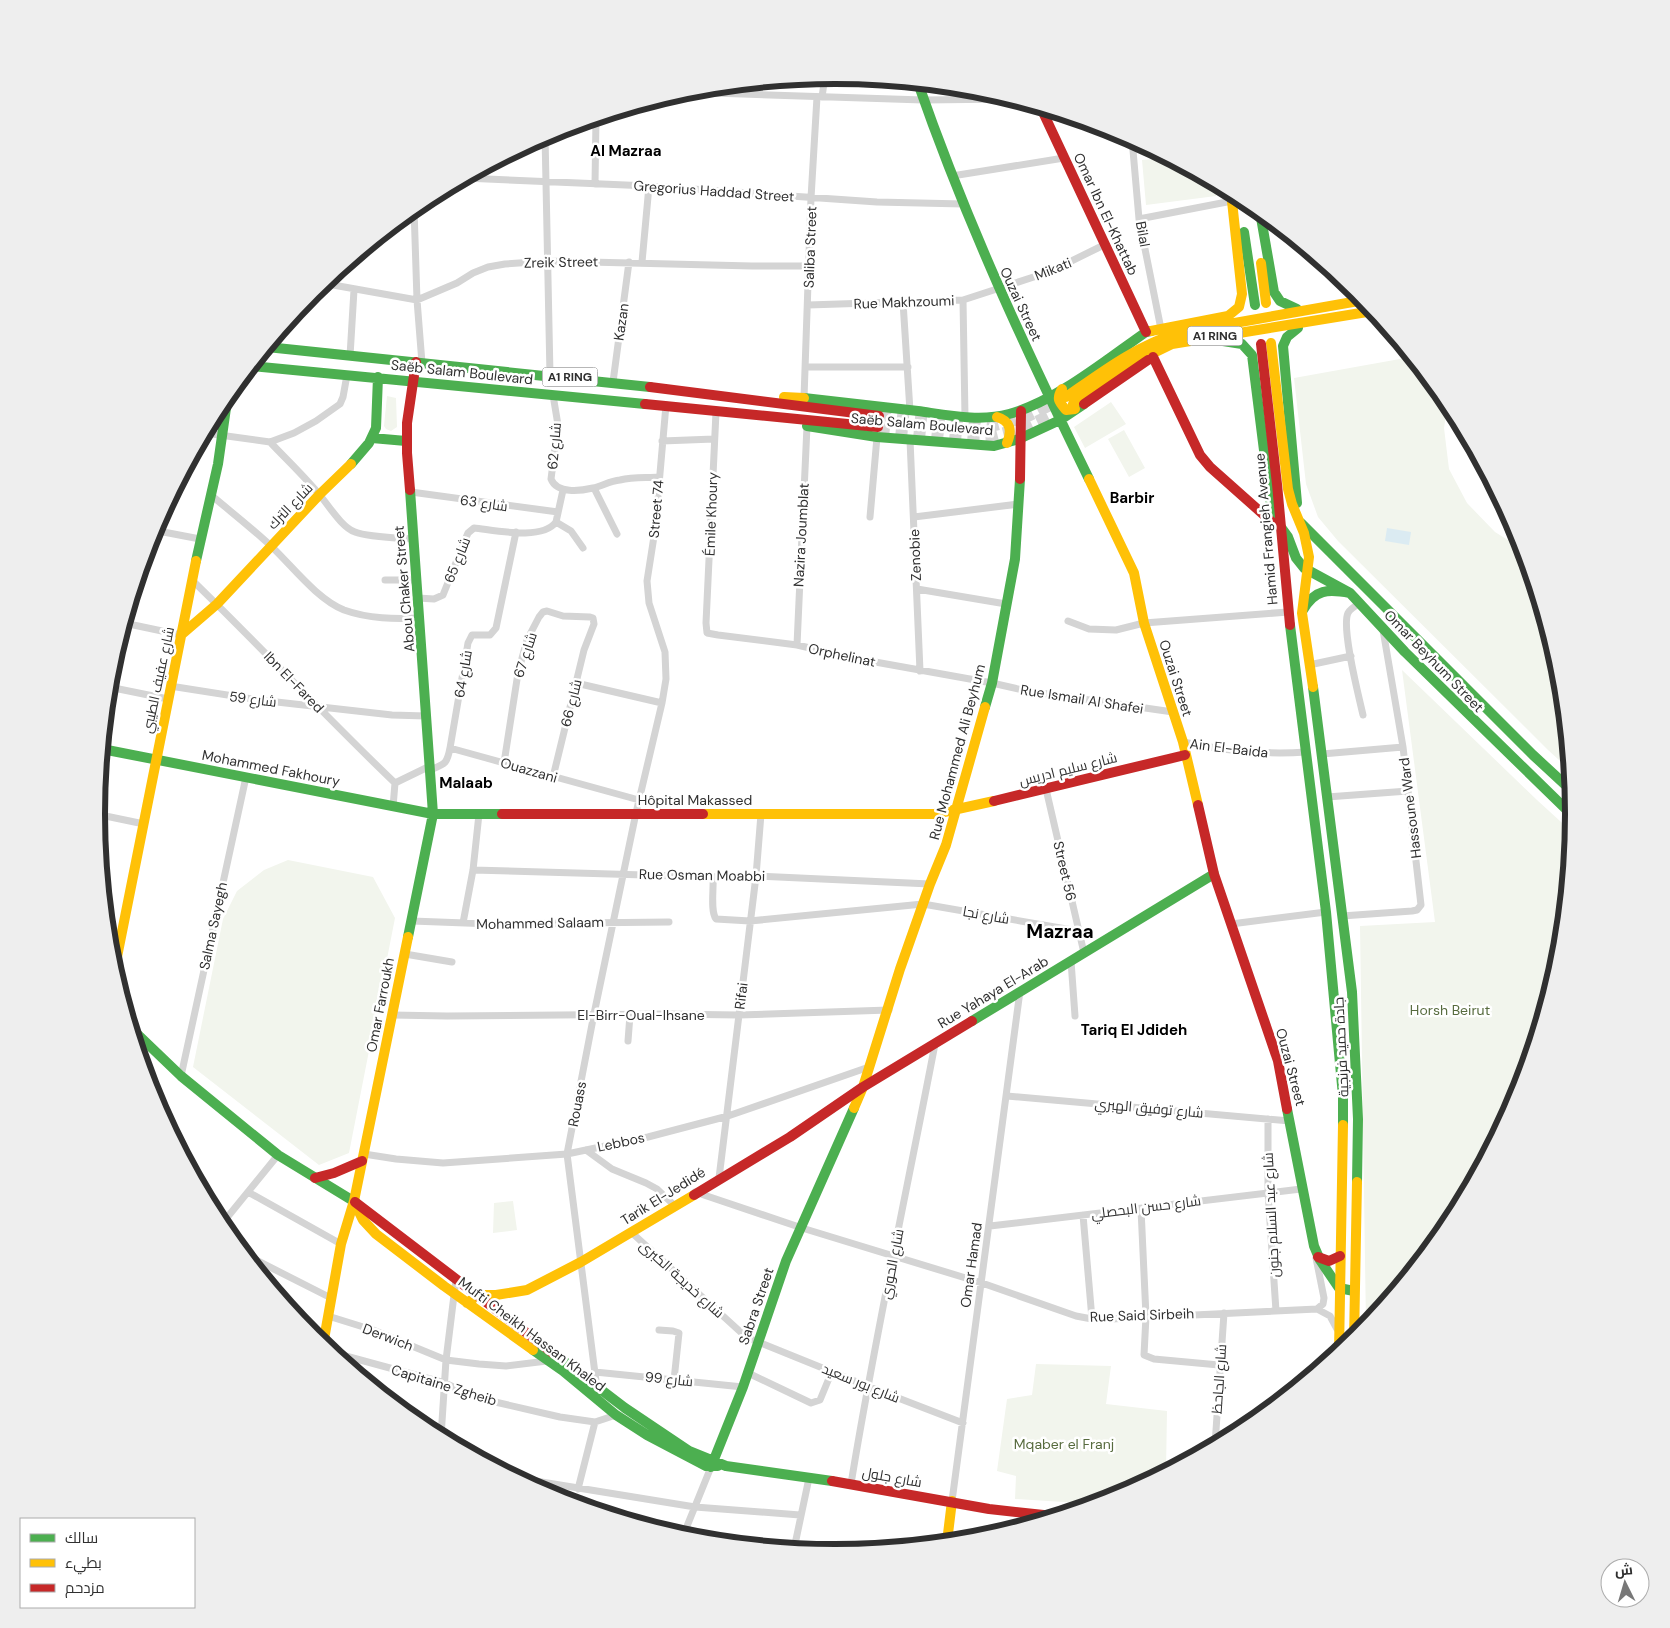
<svg xmlns="http://www.w3.org/2000/svg" width="1670" height="1628" font-family="'DM Sans',Cairo,sans-serif">
<style>
.green{fill:#f2f5ed}
.water{fill:#dbebf2}
.lines{fill:none;stroke-linecap:round;stroke-linejoin:round}
.highway-tunnel{stroke:#d6d6d6;stroke-width:12;stroke-dasharray:12 6;stroke-linecap:butt}
.street{stroke:#d4d4d4;stroke-width:7}
.fast{stroke:#4caf50;stroke-width:10}
.slow{stroke:#ffc107;stroke-width:10}
.jam{stroke:#c62828;stroke-width:10}
.labels{text-anchor:middle;stroke-width:5;stroke-linejoin:round;paint-order:stroke}
.shield{fill:#fff;stroke:#6e6e6e;stroke-width:1}
.shield-label{font-size:12px;font-weight:bold;fill:#303030}
.street-label{font-size:14px;fill:#303030;stroke:#fff}
.park-label{font-size:14px;fill:#576b3e;stroke:#fff}
.neighbourhood-label{font-size:15px;font-weight:bold;fill:#000;stroke:#fff}
.district-label{font-size:19px;font-weight:bold;fill:#000;stroke:#fff}
.rim{fill:none;stroke:#303030;stroke-width:6}
</style>
<rect width="100%" height="100%" fill="#fff"/>
<path class="green" d="M1167 158 1215 183 1216 196 1146 205 1142 160Z
M1411 357 1448 402 1444 428 1449 469 1467 503 1495 532 1524 550 1560 670 1570 770 1548 750 1338 541 1318 517 1306 484 1294 378Z
M387 396 396 398 397 427 391 431 386 429 384 426Z
M1111 402 1126 424 1085 448 1074 427Z
M1124 430 1145 468 1129 477 1108 439Z
M1402 670 1537 800 1572 832 1560 958 1518 1097 1449 1225 1366 1326 1360 926 1435 922Z
M288 860 373 877 395 918 349 1153 319 1165 193 1067 223 919 237 891 264 870Z
M513 1201 517 1230 493 1233 494 1203Z
M1036 1364 1111 1366 1106 1404 1167 1411 1166 1471 1118 1497 1096 1504 1015 1499 1016 1476 997 1471 1007 1399 1032 1395Z"/>
<path class="water" d="M1387 528 1411 532 1409 545 1385 541Z"/>
<g class="lines">
<path class="highway-tunnel" d="M879 416 991 426 1026 417 1062 399
M878 427 969 436H993L1024 428 1067 407"/>
<path class="street" d="M682 92 923 100 1011 99
M822 97 825 76
M545 135 550 375
M1132 139 1139 219 1161 329
M952 176 1064 158
M464 178 649 186 877 202 963 204
M595 184 596 118
M414 208 417 300 422 363
M1139 219 1232 201
M642 262 649 186
M322 283 417 300 457 283 473 273 488 267 505 264 548 261 752 266H810
M963 300 965 417
M903 302 910 411
M808 305 963 300 1049 272 1106 244
M350 356 354 290
M806 367H908
M613 382 629 262
M553 395 558 425 551 479C557 494 580 491 593 488 602 486 610 481 620 480 633 477 646 478 659 477
M804 398 811 198 817 97
M716 412 706 623 707 633 718 635 797 645 853 658 992 683 1027 691 1173 712
M205 433 270 442 294 433 316 421 340 404 343 397 347 375
M910 440 920 671
M662 441 714 439
M270 442C286 459 303 475 318 493 328 504 341 527 355 532 367 537 398 538 413 539
M594 488 617 534
M411 492 558 512
M211 495C231 512 253 529 272 547 293 567 317 599 344 610 369 619 395 619 420 618
M870 517 877 437
M914 517 1019 504
M556 522 571 531 583 548
M153 530 200 539
M385 580H416
M193 581C261 647 326 717 395 783L393 807
M917 589 1006 604
M418 598 434 599 443 595 465 540 468 533 474 528C494 530 542 541 556 522L563 490
M1360 603C1355 606 1350 609 1348 613 1341 628 1359 697 1363 715
M1068 621 1089 629 1116 630 1144 623 1288 612
M124 623 181 635
M797 645 807 426
M1309 665 1351 656
M576 683 662 703
M170 686 259 700 392 715 426 716
M109 687 168 699
M105 725 111 688
M1183 742C1225 751 1263 755 1306 752
M450 748 468 643 472 635H490L496 628 516 532
M1322 754 1403 747
M504 763 518 673 527 640 539 617 543 612 547 611 563 616 590 617 593 618 594 624 584 650 553 777
M430 770C445 764 447 764 450 748L639 800
M395 783 430 766
M1046 789 1084 953
M1327 797 1408 791
M96 814 144 824
M473 870 713 877 756 876 930 884
M713 877C714 888 710 911 716 919L750 921 923 904 1078 931
M1342 916 1412 911 1417 910 1421 905 1403 747 1383 630
M412 921 492 924 669 922
M463 923 473 870 479 814
M1231 924 1326 912
M405 954 452 962
M1071 961 1075 1016
M392 1015 447 1016 664 1014 739 1015 889 1010
M628 1041 630 1015
M181 1076 246 777
M1007 1096 1290 1121
M1268 1119V1192L1276 1311
M586 1150 612 1169 646 1183 657 1189 675 1206
M364 1154 396 1159 443 1163 567 1154 648 1137 728 1116 869 1067
M719 1178 756 876 761 814
M248 1192 341 1244
M695 1192 802 1228 982 1283 1076 1316 1092 1319H1111L1317 1309 1330 1316 1337 1329
M1141 1209 1146 1316 1144 1355 1154 1359 1219 1365
M1083 1215 1092 1319
M221 1225 278 1155
M990 1226 1301 1189
M631 1232 746 1337 867 1386 963 1423
M246 1255 331 1298
M1316 1258 1324 1298 1323 1304 1317 1309
M328 1316 373 1330 446 1360 479 1364 506 1366 547 1361
M659 1330 673 1331 679 1333 674 1380
M331 1352 445 1383 470 1395 482 1399 560 1417 595 1422 616 1415
M595 1372 743 1387
M748 1373 811 1403 820 1400 832 1371
M597 1389 567 1154 594 1014 636 813 662 703 666 679 665 652 649 603 647 581 655 530 666 405
M441 1437 446 1360 456 1279
M1215 1445 1224 1313
M517 1478 695 1507 800 1515
M851 1484C875 1336 907 1190 935 1044
M578 1489 595 1422
M952 1501 1020 991
M683 1536 711 1467
M794 1549 809 1478"/>
<path class="fast" d="M918 83C966 221 1025 348 1089 479
M1260 212 1274 292 1280 301 1297 309
M1244 232 1255 305
M1223 341 1242 344 1252 355 1273 522
M267 347 650 387
M252 366 645 404
M804 398C842 402 880 407 918 411 947 415 980 422 1009 414 1055 402 1107 359 1146 332L1151 331
M807 426 877 437 994 446 1019 439 1060 420 1084 404
M372 438 406 441
M351 464 369 443 376 428 378 377
M1297 503 1283 346 1287 337 1298 328
M1301 523 1533 755 1572 791
M1280 526 1288 537 1296 558 1304 568 1350 593 1405 652 1574 817
M196 561 218 464 228 394
M1303 610C1315 589 1328 589 1350 593
M1290 625 1326 912 1343 1096V1125
M1313 687 1352 992 1358 1119 1357 1182
M985 707 992 683 1015 559 1020 479
M102 749 433 814H502
M408 937 433 814 410 490
M972 1021 1214 874
M132 1029 181 1076 278 1155 355 1202
M1287 1109 1314 1246 1320 1260 1339 1288 1354 1291
M533 1350 563 1371 616 1415 647 1435 706 1466H718
M553 1353 625 1408 689 1451 726 1466 832 1481
M711 1467 743 1387 786 1261 854 1108"/>
<path class="slow" d="M1261 263 1266 303
M1228 316 1239 307 1242 294 1231 192
M1151 331 1228 316
M1271 343 1288 489 1292 504 1304 533 1309 557 1302 613 1313 687
M1062 389C1056 399 1059 402 1066 410L1075 409
M784 397 804 398
M1066 397C1102 372 1136 346 1178 333L1364 300
M1073 404 1133 363 1172 344 1373 311
M997 417C1011 421 1012 431 1007 443
M1089 479 1134 573 1144 623 1183 742 1198 805
M181 635 217 604 320 494 351 464
M703 814H935L994 801
M114 972 196 561
M854 1108 863 1087 900 969 930 884 946 845 985 707
M354 1202 363 1220 376 1234 444 1286 533 1350
M467 1303 478 1295H496L527 1290 581 1262 694 1195
M1354 1340 1357 1182
M323 1345 341 1244 354 1201 408 937
M1339 1352 1343 1125
M947 1542 952 1501"/>
<path class="jam" d="M1041 108 1146 332
M1261 344 1277 484 1290 625
M1153 357 1200 455 1210 467 1273 523
M650 387 879 416
M645 404 878 427
M1084 404 1148 360
M1020 479 1021 411
M410 490 407 453V423L416 362
M994 801 1185 755
M1198 805 1214 874 1278 1061 1287 1109
M502 814H703
M315 1178 334 1173 362 1161
M694 1195 790 1137 863 1087 972 1021
M355 1202 553 1353
M1318 1257 1329 1261 1340 1256
M832 1481 989 1509 1053 1516"/>
</g>
<g class="labels">
<g class="shield">
<rect x="1187.5" y="326.5" width="55" height="19" rx="4"/>
<rect x="542.5" y="367.5" width="55" height="19" rx="4"/>
</g>
<g class="shield-label">
<text x="1215" y="340">A1 RING</text>
<text x="570" y="381">A1 RING</text>
</g>
<g class="street-label">
<text transform="translate(714 191) rotate(4)" y="5">Gregorius Haddad Street</text>
<text transform="translate(1106 214) rotate(65)" y="5">Omar Ibn El-Khattab</text>
<text transform="translate(1143 234) rotate(80)" y="5">Bilal</text>
<text transform="translate(810 247) rotate(-88)" y="5">Saliba Street</text>
<text transform="translate(561 262) rotate(-1)" y="5">Zreik Street</text>
<text transform="translate(1053 269) rotate(-22)" y="5">Mikati</text>
<text transform="translate(904 302) rotate(-2)" y="5">Rue Makhzoumi</text>
<text transform="translate(1021 304) rotate(65)" y="5">Ouzai Street</text>
<text transform="translate(621 322) rotate(-82)" y="5">Kazan</text>
<text transform="translate(462 372) rotate(6)" y="5">Saëb Salam Boulevard</text>
<text transform="translate(922 424) rotate(5)" y="5">Saëb Salam Boulevard</text>
<text transform="translate(554 446) rotate(-85)" y="5">شارع 62</text>
<text transform="translate(484 503) rotate(8)" y="5">شارع 63</text>
<text transform="translate(290 506) rotate(-46)" y="5">شارع الترك</text>
<text transform="translate(656 509) rotate(-85)" y="5">Street 74</text>
<text transform="translate(711 514) rotate(-88)" y="5">Émile Khoury</text>
<text transform="translate(1266 529) rotate(-95)" y="5">Hamid Frangieh Avenue</text>
<text transform="translate(801 535) rotate(-87)" y="5">Nazira Joumblat</text>
<text transform="translate(915 555) rotate(-92)" y="5">Zenobie</text>
<text transform="translate(457 560) rotate(-68)" y="5">شارع 65</text>
<text transform="translate(404 589) rotate(-95)" y="5">Abou Chaker Street</text>
<text transform="translate(525 655) rotate(-72)" y="5">شارع 67</text>
<text transform="translate(842 655) rotate(12)" y="5">Orphelinat</text>
<text transform="translate(1434 661) rotate(46)" y="5">Omar Beyhum Street</text>
<text transform="translate(463 674) rotate(-80)" y="5">شارع 64</text>
<text transform="translate(1176 678) rotate(72)" y="5">Ouzai Street</text>
<text transform="translate(158 680) rotate(-78)" y="5">شارع عفيف الطيبي</text>
<text transform="translate(294 682) rotate(46)" y="5">Ibn El-Fared</text>
<text transform="translate(253 699) rotate(7)" y="5">شارع 59</text>
<text transform="translate(1082 699) rotate(9)" y="5">Rue Ismail Al Shafei</text>
<text transform="translate(571 703) rotate(-76)" y="5">شارع 66</text>
<text transform="translate(1229 748) rotate(7)" y="5">Ain El-Baida</text>
<text transform="translate(957 752) rotate(-75)" y="5">Rue Mohammed Ali Beyhum</text>
<text transform="translate(271 768) rotate(11)" y="5">Mohammed Fakhoury</text>
<text transform="translate(1068 769) rotate(-14)" y="5">شارع سليم ادريس</text>
<text transform="translate(529 770) rotate(16)" y="5">Ouazzani</text>
<text x="695" y="805">Hôpital Makassed</text>
<text transform="translate(1410 808) rotate(-97)" y="5">Hassoune Ward</text>
<text transform="translate(1065 871) rotate(77)" y="5">Street 56</text>
<text transform="translate(702 875) rotate(1)" y="5">Rue Osman Moabbi</text>
<text transform="translate(986 915) rotate(10)" y="5">شارع نجا</text>
<text transform="translate(540 923) rotate(-1)" y="5">Mohammed Salaam</text>
<text transform="translate(213 926) rotate(-78)" y="5">Salma Sayegh</text>
<text transform="translate(993 992) rotate(-31)" y="5">Rue Yahaya El-Arab</text>
<text transform="translate(741 996) rotate(-83)" y="5">Rifai</text>
<text transform="translate(380 1005) rotate(-79)" y="5">Omar Farroukh</text>
<text x="641" y="1020">El-Birr-Oual-Ihsane</text>
<text transform="translate(1341 1047) rotate(-93)" y="5">جادة حميد فرنجية</text>
<text transform="translate(1291 1067) rotate(75)" y="5">Ouzai Street</text>
<text transform="translate(577 1104) rotate(-79)" y="5">Rouass</text>
<text transform="translate(1149 1108) rotate(5)" y="5">شارع توفيق الهبري</text>
<text transform="translate(621 1142) rotate(-12)" y="5">Lebbos</text>
<text transform="translate(663 1196) rotate(-32)" y="5">Tarik El-Jedidé</text>
<text transform="translate(1146 1207) rotate(-7)" y="5">شارع حسن البحصلي</text>
<text transform="translate(1271 1215) rotate(-93)" y="5">شارع عبد السلام جنون</text>
<text transform="translate(892 1264) rotate(-79)" y="5">شارع الحوري</text>
<text transform="translate(971 1265) rotate(-82)" y="5">Omar Hamad</text>
<text transform="translate(682 1279) rotate(42)" y="5">شارع خديجة الكبرى</text>
<text transform="translate(756 1306) rotate(-71)" y="5">Sabra Street</text>
<text transform="translate(1142 1315) rotate(-2)" y="5">Rue Said Sirbeih</text>
<text transform="translate(532 1334) rotate(37)" y="5">Mufti Cheikh Hassan Khaled</text>
<text transform="translate(388 1337) rotate(21)" y="5">Derwich</text>
<text transform="translate(669 1379) rotate(6)" y="5">شارع 99</text>
<text transform="translate(1219 1379) rotate(-86)" y="5">شارع الجاحظ</text>
<text transform="translate(861 1383) rotate(22)" y="5">شارع بور سعيد</text>
<text transform="translate(444 1385) rotate(17)" y="5">Capitaine Zgheib</text>
<text transform="translate(892 1477) rotate(10)" y="5">شارع جلول</text>
</g>
<g class="park-label">
<text x="1450" y="1015">Horsh Beirut</text>
<text x="1064" y="1449">Mqaber el Franj</text>
</g>
<g class="neighbourhood-label">
<text x="626" y="156">Al Mazraa</text>
<text x="1132" y="503">Barbir</text>
<text x="466" y="788">Malaab</text>
<text x="1134" y="1035">Tariq El Jdideh</text>
</g>
<g class="district-label">
<text x="1060" y="938">Mazraa</text>
</g>
</g>
<path d="M0 0H1670V1628H0ZM105 814a730 730 0 1 1 1460 0a730 730 0 1 1-1460 0Z" fill="#eee" fill-rule="evenodd"/>
<path class="rim" d="M105 814a730 730 0 1 1 1460 0a730 730 0 1 1-1460 0Z"/>
<rect x="20" y="1518" width="175" height="90" fill="#ffffff" stroke="#acacac"/>
<rect x="30" y="1534" width="25" height="8" fill="#4caf50" stroke="#acacac"/>
<text x="65" y="1543" font-size="15" fill="#303030">سالك</text>
<rect x="30" y="1559" width="25" height="8" fill="#ffc107" stroke="#acacac"/>
<text x="65" y="1568" font-size="15" fill="#303030">بطيء</text>
<rect x="30" y="1584" width="25" height="8" fill="#c62828" stroke="#acacac"/>
<text x="65" y="1593" font-size="15" fill="#303030">مزدحم</text>
<g transform="translate(1625 1583) rotate(355)"><circle r="24" fill="#ffffff" stroke="#acacac"/>
<path d="M0-4L9 19L0 12L-9 19Z" fill="#787878"/>
<text y="-8" font-size="14" font-weight="bold" text-anchor="middle" fill="#303030">ش</text>
</g>
</svg>
